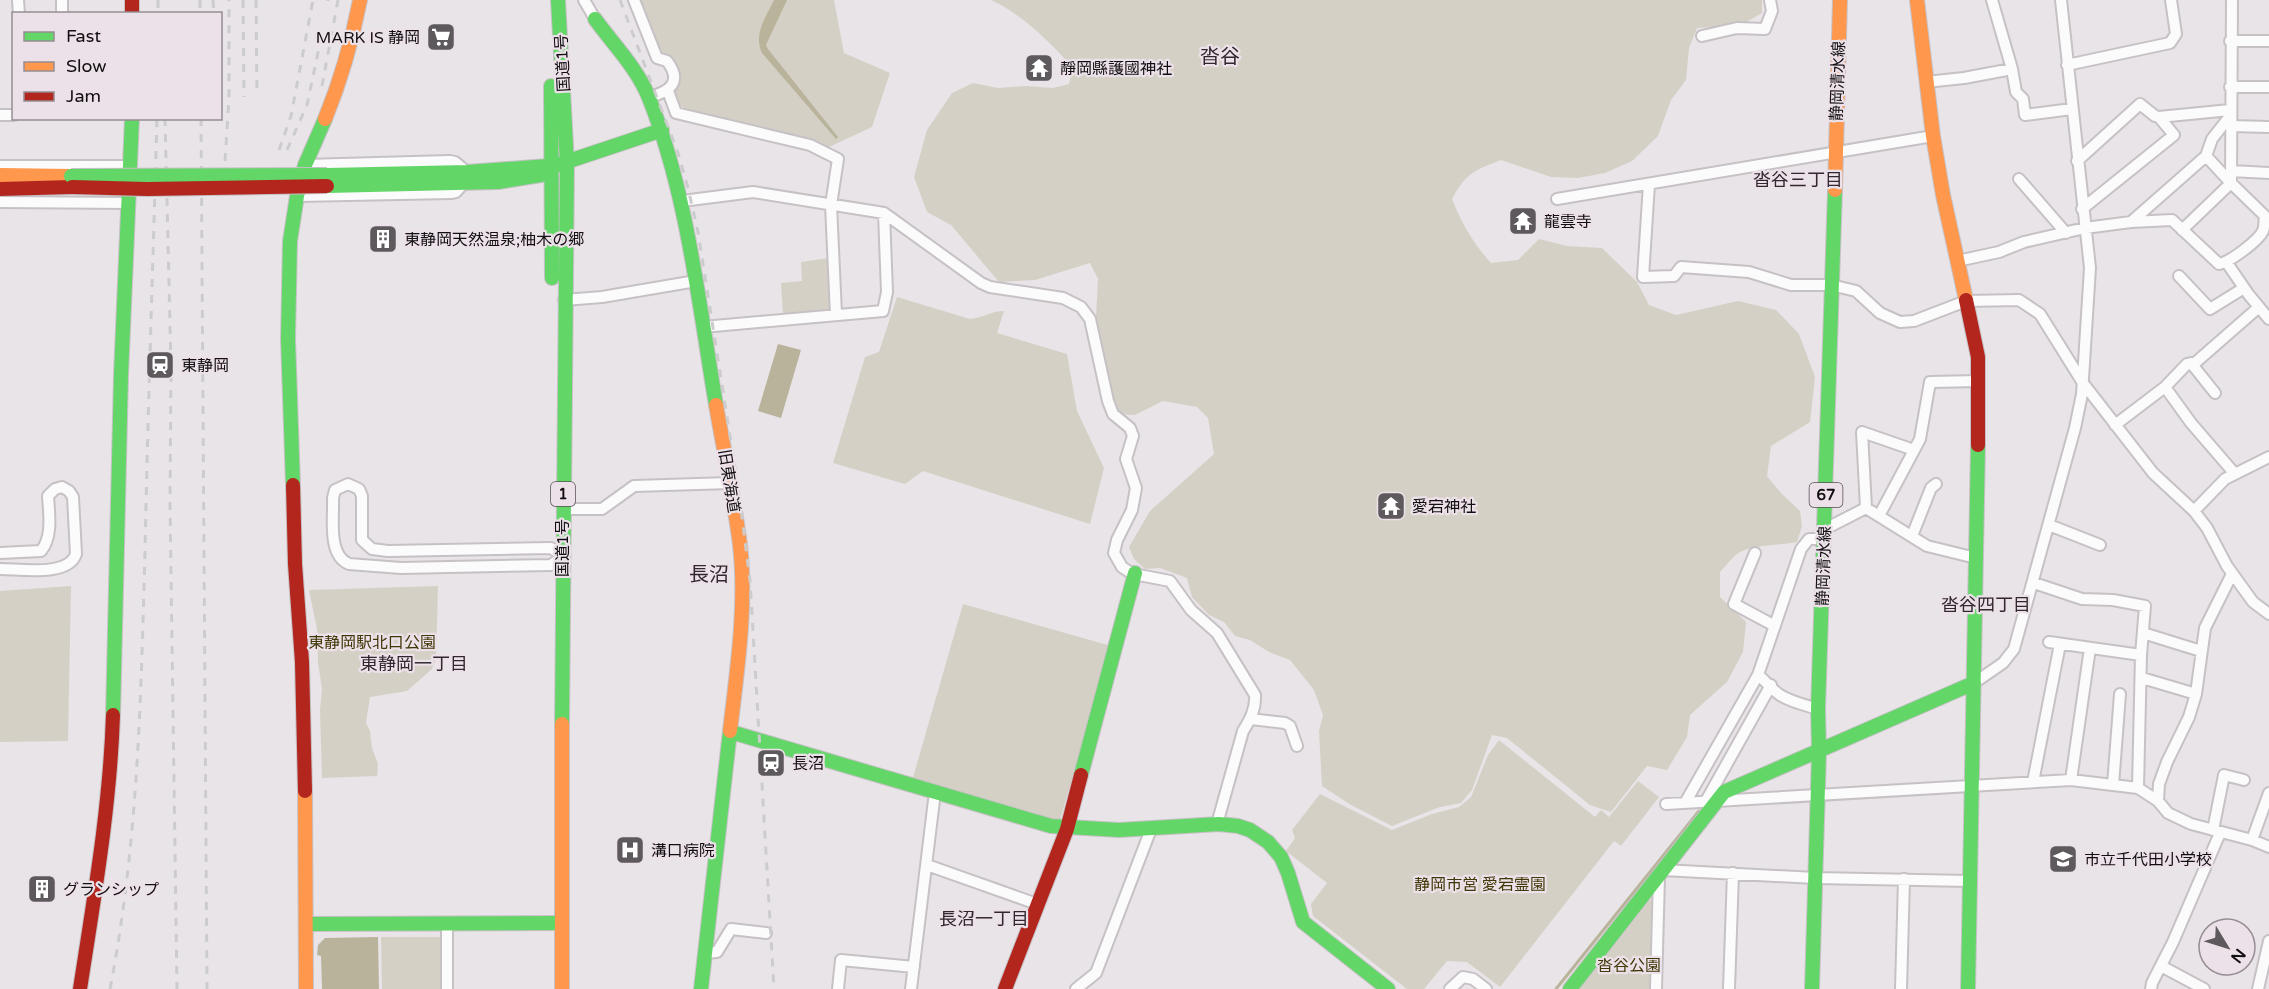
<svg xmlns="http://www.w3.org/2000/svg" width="2269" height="989" font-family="'Varela Round','Noto Sans JP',sans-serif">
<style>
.green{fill:#d5d0c5}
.water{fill:#b9b39b}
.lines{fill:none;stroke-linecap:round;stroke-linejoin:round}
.stream{stroke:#b9b39b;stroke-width:3}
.street-casing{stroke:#c6c1c5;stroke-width:14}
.fast-casing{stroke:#c6c1c5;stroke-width:16}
.slow-casing{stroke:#c6c1c5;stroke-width:16}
.jam-casing{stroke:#c6c1c5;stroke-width:16}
.street{stroke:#fcfbfc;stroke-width:10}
.fast{stroke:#63d668;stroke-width:14}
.slow{stroke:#ff974d;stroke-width:14}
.jam{stroke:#b3261e;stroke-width:14}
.rail{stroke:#cdcccd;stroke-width:3;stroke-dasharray:8 8;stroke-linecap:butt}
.fast-bridge-casing{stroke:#c6c1c5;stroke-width:16;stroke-linecap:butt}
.jam-bridge-casing{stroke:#c6c1c5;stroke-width:16;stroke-linecap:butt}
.fast-bridge{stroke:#63d668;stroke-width:14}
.jam-bridge{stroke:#b3261e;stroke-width:14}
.labels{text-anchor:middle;stroke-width:4.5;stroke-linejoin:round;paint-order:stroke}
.shield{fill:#ece1e9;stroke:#534d52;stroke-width:1.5}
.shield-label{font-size:15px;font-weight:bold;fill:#120e11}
.poi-label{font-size:16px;fill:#120e11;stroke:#ece1e9;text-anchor:start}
.street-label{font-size:16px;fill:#120e11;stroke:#ece1e9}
.park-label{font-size:16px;fill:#403706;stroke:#ece1e9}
.neighbourhood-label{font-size:18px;fill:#31282f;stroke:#ece1e9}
.quarter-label{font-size:20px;fill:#31282f;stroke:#ece1e9}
</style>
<rect width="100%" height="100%" fill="#e9e4e8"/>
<path class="green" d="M641 0H834L844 53 890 73 872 127 827 148 681 107Z
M991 0H1762V13L1741 25 1697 28 1689 48 1686 80 1671 100 1658 136 1632 161 1605 173 1578 178 1551 177 1501 160C1475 170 1466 173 1452 199 1462 224 1473 243 1491 263L1518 260 1539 239 1567 246 1602 248 1637 282 1649 305 1676 315 1738 301 1776 310 1799 334 1815 377 1810 422 1771 446 1767 476 1781 493 1800 511 1802 526 1797 542C1778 546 1757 544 1740 552 1733 556 1726 566 1720 572V597L1746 622 1743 652 1727 682 1690 715 1687 737 1667 770 1647 766 1611 812 1590 805 1507 738 1492 735 1472 790 1461 803 1440 807 1392 826 1351 805 1322 786 1319 731 1323 715 1314 690 1290 660 1269 652 1250 640 1235 636 1224 622 1209 615 1192 597 1187 578 1160 568 1145 569 1134 559 1129 547 1150 511 1214 454 1208 418 1197 407 1163 401 1135 415 1113 414 1095 336 1098 279 1090 263 1035 280 999 282 951 225 927 212 914 177 927 130 952 93 973 83 998 88 1026 86 1053 88 1069 84 1073 68C1052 44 1021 13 991 0Z
M829 258 832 309 829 312 787 316 783 313 781 283 802 281 801 262Z
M897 297 970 319C983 318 991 311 1004 311L997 333 1067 354 1077 411 1104 468 1090 524 923 471 905 484 833 463 865 357 879 352Z
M71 586 68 741 0 742V591Z
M438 586 436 658 432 669 407 691 370 697 366 723 370 731 372 748 378 764 377 776 322 778 320 710 322 689 318 662 317 629 309 590Z
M963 604 1111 646 1059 823 912 781Z
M1499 740 1595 817 1601 810 1609 817 1638 781 1659 797 1621 846 1614 841 1500 987 1467 962 1447 961 1424 989H1407L1313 916 1311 904 1327 883 1286 851 1295 838 1292 830 1320 794 1392 830 1432 814 1459 807 1471 797 1488 755Z
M1650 900 1654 901 1652 989H1580Z
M381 937H440V989H382Z"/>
<path class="water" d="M774 0H787L766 45 768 49 838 137 836 139 762 53C753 34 766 17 774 0Z
M778 344 801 350 781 418 758 411Z
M378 937 379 989H322L321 956 317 955 318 945 325 938Z"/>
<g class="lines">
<path class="stream" d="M1556 989 1699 811"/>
<g class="street-casing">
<path id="street" d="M18 0 19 14
M62 0V14
M584 0 595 19
M634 0 657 58 667 61C683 82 670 92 649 97
M1992 0 2012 69 2016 92 2023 99 2025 115 2072 109
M1702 36 1737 28 1765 29 1772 11 1770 0
M2230 41H2269
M2067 65 2170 43 2176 34 2171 0
M1926 82 1964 78 2012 69
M2230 87H2269
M668 91 676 113 810 145 838 159 831 205 836 314
M0 115H14
M2231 126 2269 127
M2077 161 2140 104 2155 116 2159 117
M305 165 450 161 455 162 467 172
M0 166H130
M2231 171 2269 173
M2019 179 2066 233
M1649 184 1643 277 1674 276 1681 267 1749 272 1791 285H1831L1856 291 1880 313 1900 322 1914 321 1966 301 2019 300 2040 314 2083 383 2153 473 2194 511 2207 528 2227 566 2253 602 2269 614
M297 196 452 193 456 192 464 183
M1557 199 1933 136
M682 201 753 192 884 213 981 283 990 287 1063 298 1081 307 1090 319 1108 401 1113 414 1130 428 1133 436 1126 459 1136 488 1132 510 1117 540 1114 553 1122 567 1128 571 1139 575 1170 581 1191 610 1217 633 1255 695C1256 709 1250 720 1243 731L1217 824
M0 202 129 203
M2082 209 2174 135 2159 117 2230 110
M2131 222 2206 156
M2182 230 2231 183 2206 156 2212 139 2230 116
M1957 261 1999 252 2024 242 2085 228 2131 222 2172 220 2219 264C2230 262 2258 241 2263 231 2265 226 2264 220 2265 216L2231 183 2232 0
M2227 263 2249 295 2269 319
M2179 276 2210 309 2244 288
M564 300 602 297 696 281
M703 327 883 311 887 292 884 213
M2191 363 2215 393
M2165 387 2191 423 2235 474
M2115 425 2165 387 2187 364 2195 363 2259 307
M348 484 359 489 362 496V540L372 549 388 551 551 548 563 556 551 565 401 568 349 564C327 555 334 517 333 498L335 490Z
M1866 508 1862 432 1914 450
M563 509H602L634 486 730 483
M2194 511 2225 479 2269 457
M1880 514 1920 439 1930 382 1979 381
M2049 525 2100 545
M1825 529 1866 508 1927 546 1976 558
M1912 536 1931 488 1936 484
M0 553 41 551C53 537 49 513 48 496L55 489 62 487 69 491 73 497 76 554C68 577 21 569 0 569
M1755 553 1734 604 1775 626
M2034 583 2082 599 2113 600 2145 606 2141 655 2138 788
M2143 633 2201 651
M2049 642 2141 655
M1758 675C1766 681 1772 690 1780 695 1791 702 1805 705 1818 709
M2142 678 2196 694
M1974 683 2003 663 2014 649 2075 428 2082 394 2090 268 2061 0
M1251 719 1285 723 1290 726 1297 746
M2071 780 2090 648
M2033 782 2060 644
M2113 785 2120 694
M1706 801 1771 685
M2158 801 2159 784 2167 762 2189 717 2196 694 2205 628 2232 574
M1685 803 1758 675 1801 549 1809 539H1825
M1666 804 2071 780 2138 788 2158 801 2168 813 2191 824 2252 840 2269 847
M2213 830 2224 775 2244 780
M2252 840 2269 793
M927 865 1037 904
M1663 870 1815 878 1970 881
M447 924V989
M705 953 717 952 731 929 766 933
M2161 966 2204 989
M838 989 841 960 914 967
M911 989 935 792
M1076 989 1096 973 1151 829
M1450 989 1463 977 1473 979 1486 989
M1656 989 1659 876
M1729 989 1733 873
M1901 989 1904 879
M2151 989 2152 983 2173 942 2220 833
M2258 989 2269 941"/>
</g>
<g class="fast-casing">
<path id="fast" d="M558 0 567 163 562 724
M595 19C613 44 638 69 649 98 687 192 699 305 716 405
M551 86 552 278
M327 175 467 172 548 166
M327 186 498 182 541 175 551 167 662 130
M293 485 288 339 290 241 297 196 305 165 325 119
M113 715 121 375 132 118
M731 732 1051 826 1119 830 1219 824 1238 826 1250 830 1268 842 1281 857 1288 873 1303 922 1388 989
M1081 775 1135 573
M306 924 562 923
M701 989 730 731
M1570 989 1724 792 1974 683
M1812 989 1819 752 1818 709 1835 190
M1968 989 1978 445"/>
</g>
<g class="slow-casing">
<path id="slow" d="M1917 0 1933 136 1943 195 1966 300
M325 119C341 80 352 41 360 0
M0 175 71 176
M1835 190 1840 0
M716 405C724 451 734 498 740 545 747 606 737 670 730 731
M562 724V989
M305 791 306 989"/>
</g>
<g class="jam-casing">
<path id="jam" d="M132 0V14
M0 189 72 187
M1966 300 1978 357V445
M293 485 295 564 302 662 305 791
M80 989C94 898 110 807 113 715
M1005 989 1067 829 1081 775"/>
</g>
<use href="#street" class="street"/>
<use href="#fast" class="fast"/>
<use href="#slow" class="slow"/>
<use href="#jam" class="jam"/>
<path class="rail" d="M158 0V14
M200 0V14
M213 0 214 14
M243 0 244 97
M256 0 257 96
M620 0 678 153 688 188 698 232 739 493 750 580 774 989
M328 1V0
M322 86 338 0
M165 118 171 366 170 505 177 989
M201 118 207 989
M279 150 291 116 313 0
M287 150 307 105 319 48
M225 161 229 98V0
M110 989C138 845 141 697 145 550 148 406 153 262 157 118"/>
<g class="fast-bridge-casing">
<path id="fast-bridge" d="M71 176 327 175"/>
</g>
<g class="jam-bridge-casing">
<path id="jam-bridge" d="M72 187 147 189 327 186"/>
</g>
<use href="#fast-bridge" class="fast-bridge"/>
<use href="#jam-bridge" class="jam-bridge"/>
</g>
<defs>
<g id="supermarket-square" transform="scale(1.5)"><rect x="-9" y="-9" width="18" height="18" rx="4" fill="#5d595c" stroke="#ece1e9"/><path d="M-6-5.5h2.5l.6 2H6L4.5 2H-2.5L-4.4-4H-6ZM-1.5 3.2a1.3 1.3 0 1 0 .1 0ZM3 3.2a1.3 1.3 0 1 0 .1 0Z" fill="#fff"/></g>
<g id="temple-square" transform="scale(1.5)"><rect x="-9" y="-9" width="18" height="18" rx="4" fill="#5d595c" stroke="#ece1e9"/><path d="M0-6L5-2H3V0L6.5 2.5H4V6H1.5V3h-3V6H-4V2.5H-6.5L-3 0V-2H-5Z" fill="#fff"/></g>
<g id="building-square" transform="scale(1.5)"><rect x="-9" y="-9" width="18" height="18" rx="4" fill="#5d595c" stroke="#ece1e9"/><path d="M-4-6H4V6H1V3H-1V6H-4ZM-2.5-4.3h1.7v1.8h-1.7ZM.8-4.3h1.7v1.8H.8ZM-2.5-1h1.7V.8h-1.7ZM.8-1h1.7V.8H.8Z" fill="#fff"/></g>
<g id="station-square" transform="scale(1.5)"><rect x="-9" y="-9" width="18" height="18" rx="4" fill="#5d595c" stroke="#ece1e9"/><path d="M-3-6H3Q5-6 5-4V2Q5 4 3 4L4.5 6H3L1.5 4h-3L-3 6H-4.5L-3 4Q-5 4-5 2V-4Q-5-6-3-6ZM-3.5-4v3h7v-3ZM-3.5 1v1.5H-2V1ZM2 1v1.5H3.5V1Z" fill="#fff"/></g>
<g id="hospital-square" transform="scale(1.5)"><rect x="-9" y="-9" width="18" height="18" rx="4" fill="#5d595c" stroke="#ece1e9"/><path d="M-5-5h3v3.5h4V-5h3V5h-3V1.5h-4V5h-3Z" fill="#fff"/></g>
<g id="school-square" transform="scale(1.5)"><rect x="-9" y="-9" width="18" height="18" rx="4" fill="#5d595c" stroke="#ece1e9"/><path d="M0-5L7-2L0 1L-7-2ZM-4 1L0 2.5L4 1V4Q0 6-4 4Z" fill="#fff"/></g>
</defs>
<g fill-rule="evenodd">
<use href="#supermarket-square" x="441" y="37"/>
<use href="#temple-square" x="1039" y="68"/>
<use href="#temple-square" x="1523" y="221"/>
<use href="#building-square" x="383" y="239"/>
<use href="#station-square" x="160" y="365"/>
<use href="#temple-square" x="1391" y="506"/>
<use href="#station-square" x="771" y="763"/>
<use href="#hospital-square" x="630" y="850"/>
<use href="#school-square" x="2063" y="859"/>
<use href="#building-square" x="42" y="889"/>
</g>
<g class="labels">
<g class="shield">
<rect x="551" y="482" width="24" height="24" rx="4.5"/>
<rect x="1809.5" y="483" width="33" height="24" rx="4.5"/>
</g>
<g class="shield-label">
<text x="563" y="499">1</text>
<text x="1826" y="500">67</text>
</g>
<g class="poi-label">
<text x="420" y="43" text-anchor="end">MARK IS 静岡</text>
<text x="1060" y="74">靜岡縣護國神社</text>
<text x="1544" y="227">龍雲寺</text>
<text x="404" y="245">東静岡天然温泉;柚木の郷</text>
<text x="181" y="371">東静岡</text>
<text x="1412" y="512">愛宕神社</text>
<text x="792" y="769">長沼</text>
<text x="651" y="856">溝口病院</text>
<text x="2084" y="865">市立千代田小学校</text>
<text x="63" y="895">グランシップ</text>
</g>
<g class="street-label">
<text transform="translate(562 63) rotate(-93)" y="6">国道1号</text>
<text transform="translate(1837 81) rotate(-88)" y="6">静岡清水線</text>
<text transform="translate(730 481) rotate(81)" y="6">旧東海道</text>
<text transform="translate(562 548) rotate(-90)" y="6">国道1号</text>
<text transform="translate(1823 566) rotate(-88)" y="6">静岡清水線</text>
</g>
<g class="park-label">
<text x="372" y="648">東静岡駅北口公園</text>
<text x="1480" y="890">静岡市営 愛宕霊園</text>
<text x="1629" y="971">沓谷公園</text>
</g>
<g class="neighbourhood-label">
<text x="1798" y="186">沓谷三丁目</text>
<text x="1986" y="611">沓谷四丁目</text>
<text x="414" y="670">東静岡一丁目</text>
<text x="984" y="925">長沼一丁目</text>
</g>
<g class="quarter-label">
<text x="1220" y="63">沓谷</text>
<text x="709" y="581">長沼</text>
</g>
</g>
<rect x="12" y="12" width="210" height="108" fill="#ece1e9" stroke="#958d93" stroke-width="1.5"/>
<rect x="24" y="32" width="30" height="9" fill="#63d668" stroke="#958d93" stroke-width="1.5"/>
<text x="66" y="42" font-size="18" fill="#120e11">Fast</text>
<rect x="24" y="62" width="30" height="9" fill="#ff974d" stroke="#958d93" stroke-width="1.5"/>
<text x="66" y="72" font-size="18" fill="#120e11">Slow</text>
<rect x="24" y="92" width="30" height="9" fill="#b3261e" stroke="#958d93" stroke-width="1.5"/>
<text x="66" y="102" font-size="18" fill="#120e11">Jam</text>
<g transform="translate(2227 947) rotate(128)"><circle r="28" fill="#ece1e9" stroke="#958d93" stroke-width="1.5"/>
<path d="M0-4.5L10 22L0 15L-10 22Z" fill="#5d595c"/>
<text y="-9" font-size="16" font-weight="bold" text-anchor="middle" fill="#120e11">N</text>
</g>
</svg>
